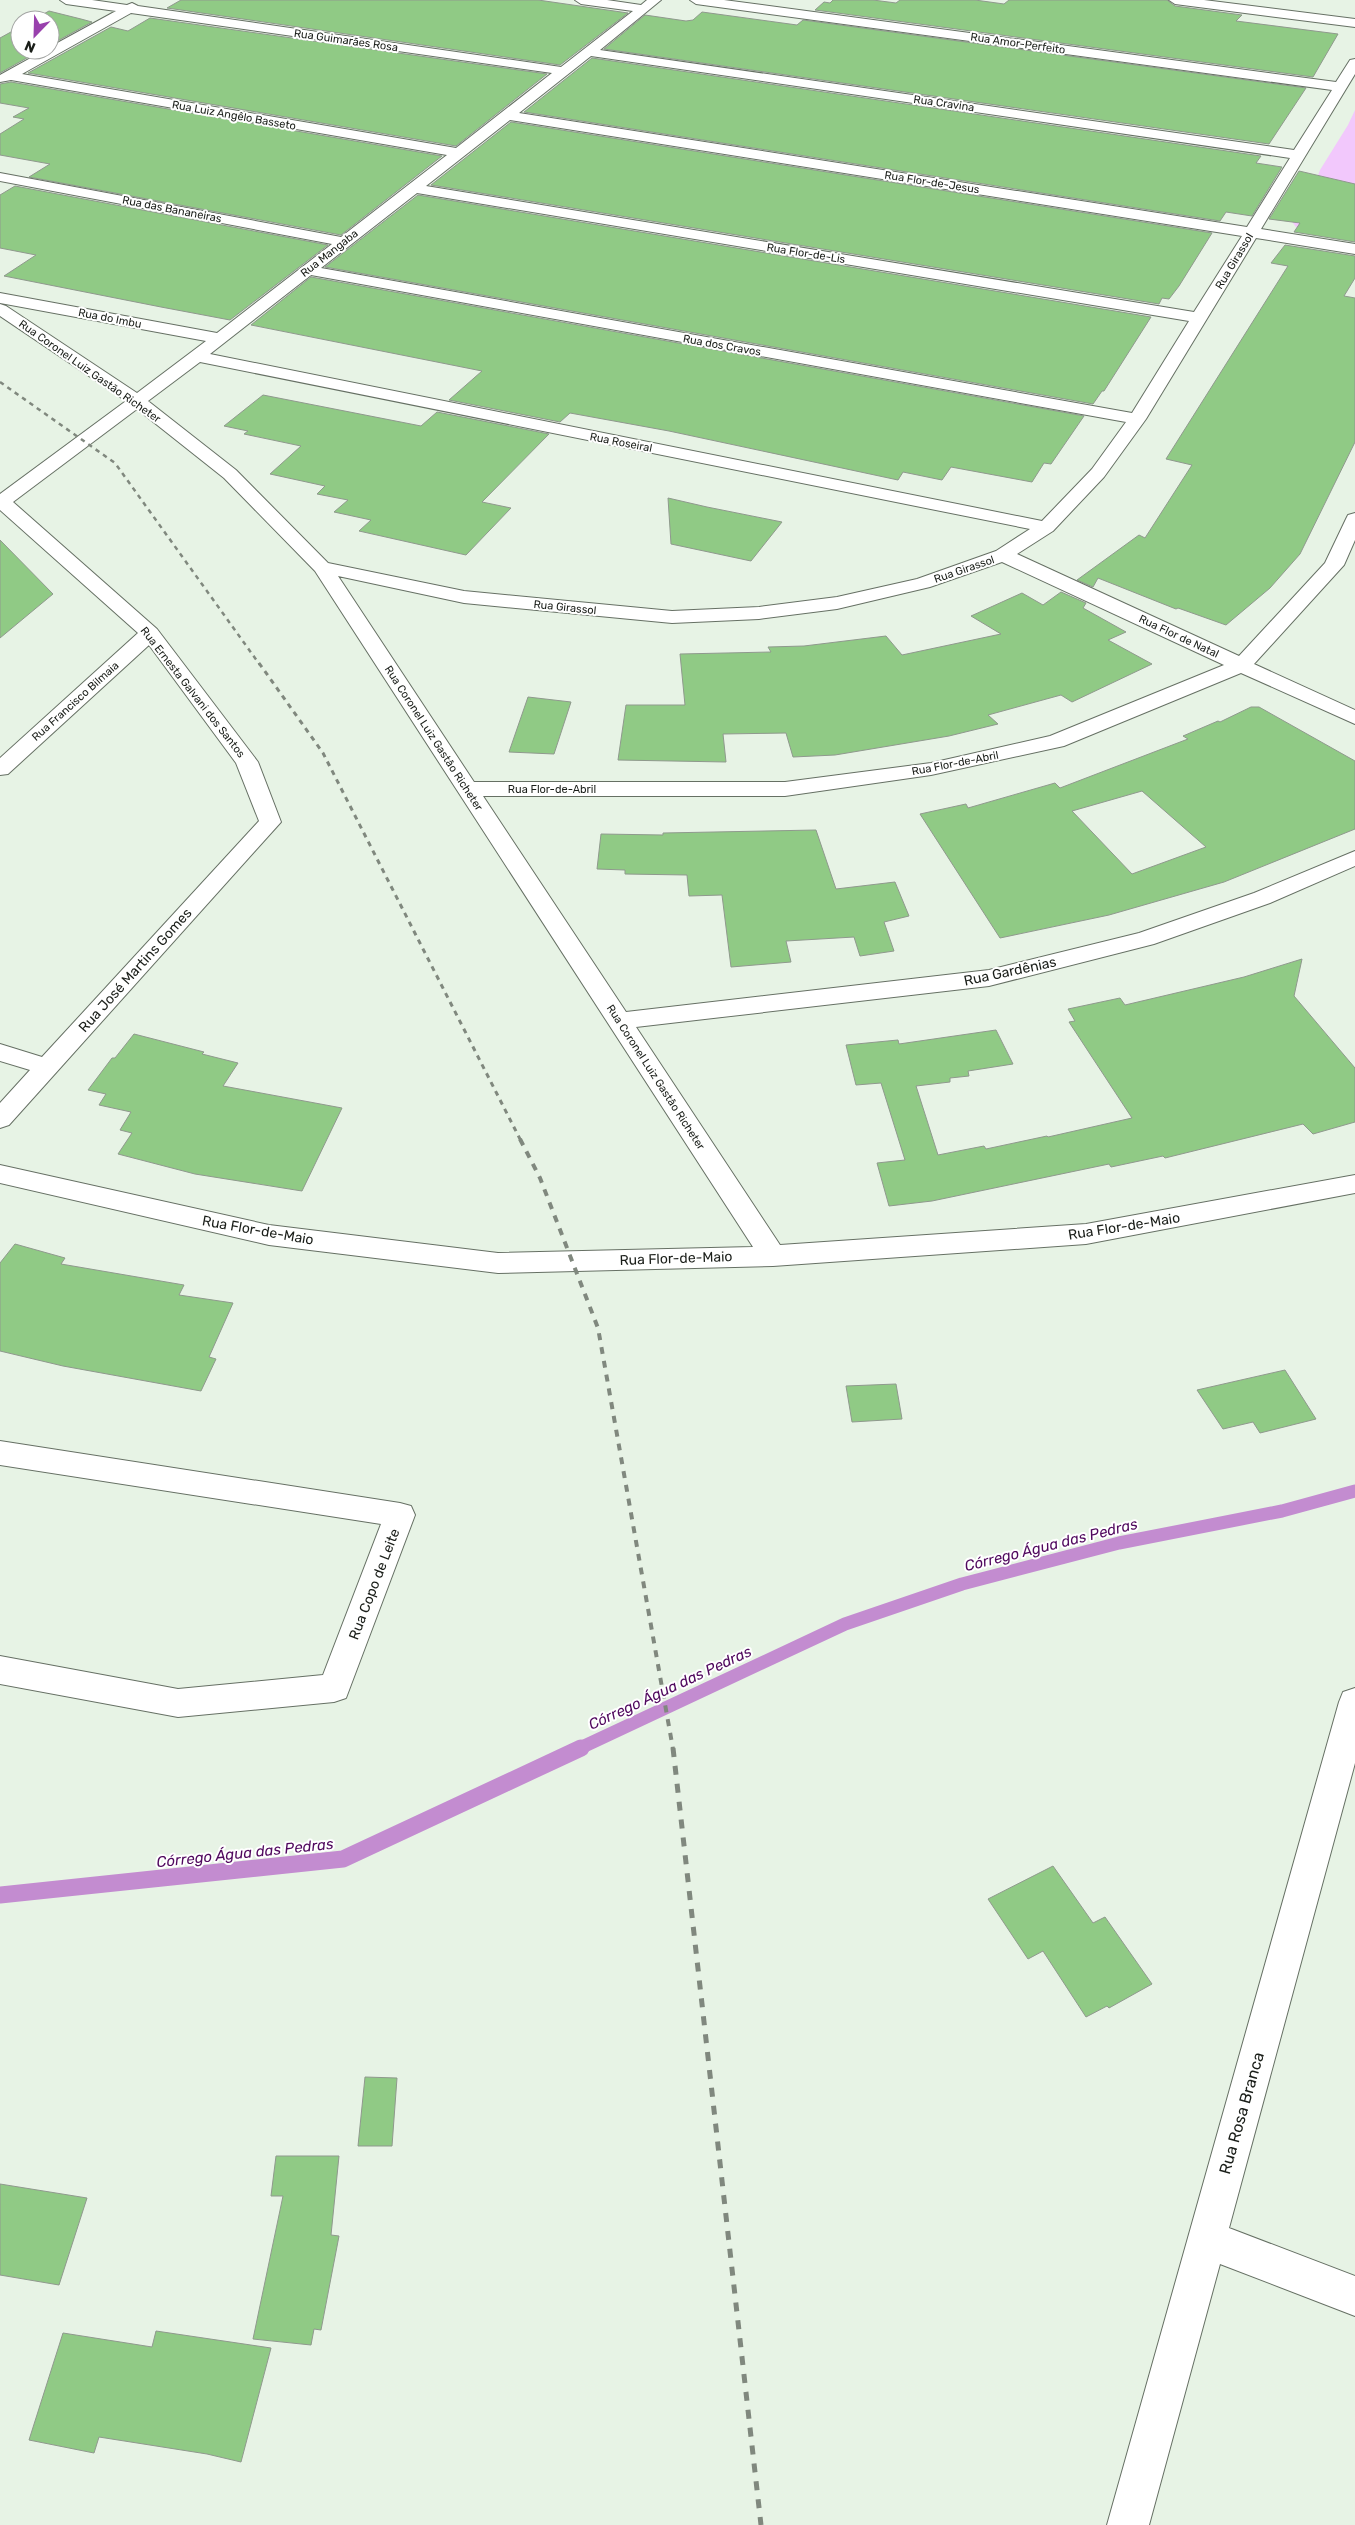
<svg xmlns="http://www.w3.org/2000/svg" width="1355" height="2525" font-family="Rubik,sans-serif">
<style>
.green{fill:#f2c8fc}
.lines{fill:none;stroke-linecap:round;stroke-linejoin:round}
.stream-far1{stroke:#c38cd0;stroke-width:13}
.stream{stroke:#c38cd0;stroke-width:17}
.building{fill:#90ca85;stroke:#8f998d;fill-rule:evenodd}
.street-casing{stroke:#667064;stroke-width:2}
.street{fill:#fff;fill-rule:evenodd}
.rail-far3{stroke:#80887e;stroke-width:2.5;stroke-dasharray:4.5 4.5;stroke-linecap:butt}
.rail-far2{stroke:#80887e;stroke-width:3;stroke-dasharray:5 5;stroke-linecap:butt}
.rail-far1{stroke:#80887e;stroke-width:4;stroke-dasharray:7 7;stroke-linecap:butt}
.rail{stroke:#80887e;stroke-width:5;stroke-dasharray:9 9;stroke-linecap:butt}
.labels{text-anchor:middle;stroke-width:4;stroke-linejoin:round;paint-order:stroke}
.far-street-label{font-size:11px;fill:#1a1e19;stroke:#fff}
.street-label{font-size:14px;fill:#1a1e19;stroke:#fff}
.water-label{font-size:15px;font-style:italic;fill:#50095e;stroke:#fff}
.near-street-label{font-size:16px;fill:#1a1e19;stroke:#fff}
</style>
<rect width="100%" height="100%" fill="#e7f3e5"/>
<path class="green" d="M1355 110V236L1296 227 1290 219 1310 196 1320 170 1348 125Z"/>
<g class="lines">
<path class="stream-far1" d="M578 1749 845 1624 962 1584 1119 1543 1282 1511 1355 1491"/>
<path class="stream" d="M0 1895 343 1859 581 1748"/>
</g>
<path class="building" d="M181 0H538L628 13 560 65 167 8Z
M833 0H873L896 3 900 0H975L1004 4 1009 0H1167L1175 6 1242 15 1236 21 1338 34 1313 77 815 10 824 2 830 3Z
M49 11 81 19 92 22 50 45V20H33Z
M702 12 797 25 803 20 1306 88 1269 144 604 49 645 15 686 21 693 20Z
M150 18 547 74 456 146 28 73 111 27 128 31Z
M20 27V50H41L0 73V38Z
M592 58 1261 156 1256 163 1282 167 1252 216 1226 212 1220 221 524 112Z
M11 82 442 156 341 235 29 177 50 164 0 155V134L24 119 13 117 29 108 0 103V84Z
M511 122 1212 233 1179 286 1169 299 1162 298 1159 304 431 185Z
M1299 171 1355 184V242L1294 232 1300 223 1269 219Z
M15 186 328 245 230 320 161 307 4 276 36 255 0 248V195Z
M418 195 1151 317 1104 391H1102L1093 404 325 267Z
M1285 245 1355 256V278L1344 296 1355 298V442L1300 554 1270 588 1226 625 1178 608 1176 609 1098 578 1093 587 1077 580 1139 535 1145 538 1192 465 1166 459 1288 266 1271 263Z
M311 277 1084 416 1051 464 1044 463 1032 482 951 467 942 480 903 472 898 480 669 431 570 413 560 422 449 400 482 371 251 325Z
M263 395 421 426 437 412 549 434 482 502 511 508 466 555 359 531 371 520 334 512 348 500 317 494 325 486 270 474 301 446 244 434 248 431 224 426Z
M668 498 707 507 782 522 751 561 671 544Z
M0 540 53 594 0 638Z
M1061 592 1086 603 1083 608 1126 632 1108 640 1152 664 1072 702 1061 695 988 715 998 724 949 736 835 755 793 757 786 733 723 734 726 762 618 760 626 705H685L680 654 771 652 768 647 804 646 886 636 902 655 1001 634 971 616 1022 593 1043 605Z
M528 697 571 702 554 754 509 752Z
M1251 707H1259L1355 761V829L1224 882 1109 915 1000 938 920 814 966 804 968 808 1055 783 1060 788 1188 739 1183 736 1218 721 1220 722ZM1142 791 1206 847 1132 874 1072 811Z
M816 830 836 889 895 882 909 916 884 922 894 951 860 956 854 937 786 941 791 962 731 967 722 895 689 896 687 875 625 874V870L597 869 601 834 663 835V833Z
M1302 959 1294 996 1355 1068V1122L1313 1134 1303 1124 1165 1158 1163 1156 1111 1167 1109 1164 932 1201 889 1206 877 1163 905 1160 881 1083 856 1085 846 1045 898 1040 899 1044 996 1030 1013 1064 968 1071 969 1076 950 1078V1082L916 1086 938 1155 984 1146 986 1149 1047 1136 1048 1137 1132 1118 1069 1022 1075 1021 1068 1009 1120 998 1125 1005 1244 977Z
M134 1034 204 1052 202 1054 238 1063 223 1086 342 1108 302 1191 195 1174 118 1154 132 1133 120 1130 131 1112 99 1105 106 1094 88 1090 112 1058H115Z
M15 1244 65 1258 61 1264 184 1285 179 1295 233 1303 209 1357 216 1359 201 1391 63 1366 0 1351V1263Z
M1285 1370 1316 1419 1260 1433 1253 1422 1223 1429 1197 1390Z
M896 1384 902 1419 852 1422 846 1386Z
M1053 1866 1093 1923 1105 1917 1152 1984 1109 2008 1107 2006 1086 2017 1043 1951 1028 1959 988 1899Z
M365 2077 397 2078 392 2146H358Z
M276 2156H339L331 2235 339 2236 321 2330 314 2329 311 2345 253 2339 283 2196H271Z
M0 2184 87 2198 59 2285 0 2275Z
M156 2331 271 2348 241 2462 207 2454 99 2437 94 2453 29 2440 63 2333 152 2347Z"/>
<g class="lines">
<g class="street-casing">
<path id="street" d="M60 0H92L127 5 132 3 138 6 561 67 633 11 581 4 575 0H607L641 5 647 0H661L600 50 1294 150 1332 90 696 4 690 0H724L1336 82 1350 60 1355 59V74L1261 229 1355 244V254L1256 238 1146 419 1104 477 1053 531 1017 554 1239 656 1325 563 1346 519 1348 515 1355 513V540L1344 565 1254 664 1355 710V724L1241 673 1064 746 931 775 785 796H483L626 1012 989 970 1139 933 1254 893 1355 851V866L1270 903 1154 944 989 986 636 1027 780 1245 1086 1224 1355 1175V1193L1086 1244 773 1266 498 1273 269 1245 0 1183V1165L269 1225 498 1253 753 1247 315 571 224 478 137 409 13 502 157 629 258 762 281 822 9 1125 0 1128V1103L30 1070 0 1061V1044L42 1057 259 821 236 763 149 645 8 774 0 775V758L138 633 0 510V494L126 401 0 316V304L6 306 137 393 206 341 0 303V293L217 333 332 244 0 181V173L341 237 447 155 11 80 0 82V75L45 50H50V47L116 11 66 4ZM131 13 552 73 456 148 22 74ZM591 56 1290 158 1247 227 519 113ZM510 120 1242 236 1194 312 426 186ZM417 193 1189 321 1132 413 321 268ZM311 275 1126 422 1092 469 1042 521 210 354ZM200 362 1030 529 996 551 917 579 837 597 759 607 672 611 464 591 328 563 236 470 148 401ZM1002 562 1224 665 1050 736 931 763 785 782H474L338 576 464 603 672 623 759 619 837 609 930 587Z
M1169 0H1204L1355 19V27L1175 4Z
M0 1441 400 1503 411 1506 415 1515 346 1698 334 1702 178 1717 0 1684V1656L178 1689 323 1675 381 1524 0 1465Z
M1355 1688V1763L1229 2228 1355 2276V2316L1220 2264 1149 2525H1107L1339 1702 1343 1692Z"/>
</g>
<use href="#street" class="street"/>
<path class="rail-far3" d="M0 382 115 463 260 665"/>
<path class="rail-far2" d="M259 663 323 753 521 1141"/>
<path class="rail-far1" d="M520 1139 540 1178 598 1328 673 1749"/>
<path class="rail" d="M673 1748 761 2525"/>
</g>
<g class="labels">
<g class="far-street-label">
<text transform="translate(346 40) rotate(8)" y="4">Rua Guimarães Rosa</text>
<text transform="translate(1018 43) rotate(8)" y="4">Rua Amor-Perfeito</text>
<text transform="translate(944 103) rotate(8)" y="4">Rua Cravina</text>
<text transform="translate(234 115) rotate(10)" y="4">Rua Luiz Angêlo Basseto</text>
<text transform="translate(932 182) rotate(9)" y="4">Rua Flor-de-Jesus</text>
<text transform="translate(172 209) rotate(11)" y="4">Rua das Bananeiras</text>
<text transform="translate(329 253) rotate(-38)" y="4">Rua Mangaba</text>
<text transform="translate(806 253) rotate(9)" y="4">Rua Flor-de-Lis</text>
<text transform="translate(1234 261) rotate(-59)" y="4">Rua Girassol</text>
<text transform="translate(110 318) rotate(11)" y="4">Rua do Imbu</text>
<text transform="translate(722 345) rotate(10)" y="4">Rua dos Cravos</text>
<text transform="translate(90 371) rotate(35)" y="4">Rua Coronel Luiz Gastão Richeter</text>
<text transform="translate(621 442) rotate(11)" y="4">Rua Roseiral</text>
<text transform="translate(964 569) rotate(-19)" y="4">Rua Girassol</text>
<text transform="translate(565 607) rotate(6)" y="4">Rua Girassol</text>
<text transform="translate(1179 636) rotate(25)" y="4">Rua Flor de Natal</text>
<text transform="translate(193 692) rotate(52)" y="4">Rua Ernesta Galvani dos Santos</text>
<text transform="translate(75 701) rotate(-42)" y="4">Rua Francisco Bilmaia</text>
<text transform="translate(434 738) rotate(57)" y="4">Rua Coronel Luiz Gastão Richeter</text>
<text transform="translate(955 763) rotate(-11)" y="4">Rua Flor-de-Abril</text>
<text x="552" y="793">Rua Flor-de-Abril</text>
<text transform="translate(656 1077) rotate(57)" y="4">Rua Coronel Luiz Gastão Richeter</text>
</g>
<g class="street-label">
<text transform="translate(135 970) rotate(-48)" y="5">Rua José Martins Gomes</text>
<text transform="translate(1010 971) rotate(-12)" y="5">Rua Gardênias</text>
<text transform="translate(1124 1226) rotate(-9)" y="5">Rua Flor-de-Maio</text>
<text transform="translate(258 1230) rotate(10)" y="5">Rua Flor-de-Maio</text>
<text transform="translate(676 1258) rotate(-2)" y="5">Rua Flor-de-Maio</text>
<text transform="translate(374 1584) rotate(-69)" y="5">Rua Copo de Leite</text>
</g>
<g class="water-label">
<text transform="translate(1051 1545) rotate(-14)" y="5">Córrego Água das Pedras</text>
<text transform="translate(670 1688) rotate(-25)" y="5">Córrego Água das Pedras</text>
<text transform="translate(245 1853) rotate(-6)" y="5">Córrego Água das Pedras</text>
</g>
<g class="near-street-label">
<text transform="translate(1241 2113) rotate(-74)" y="6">Rua Rosa Branca</text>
</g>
</g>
<g transform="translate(35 35) rotate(203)"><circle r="24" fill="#ffffff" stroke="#a3a5a3"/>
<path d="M0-4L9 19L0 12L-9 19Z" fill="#9941ad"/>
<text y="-8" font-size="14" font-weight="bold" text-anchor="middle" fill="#1a1e19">N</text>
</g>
</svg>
